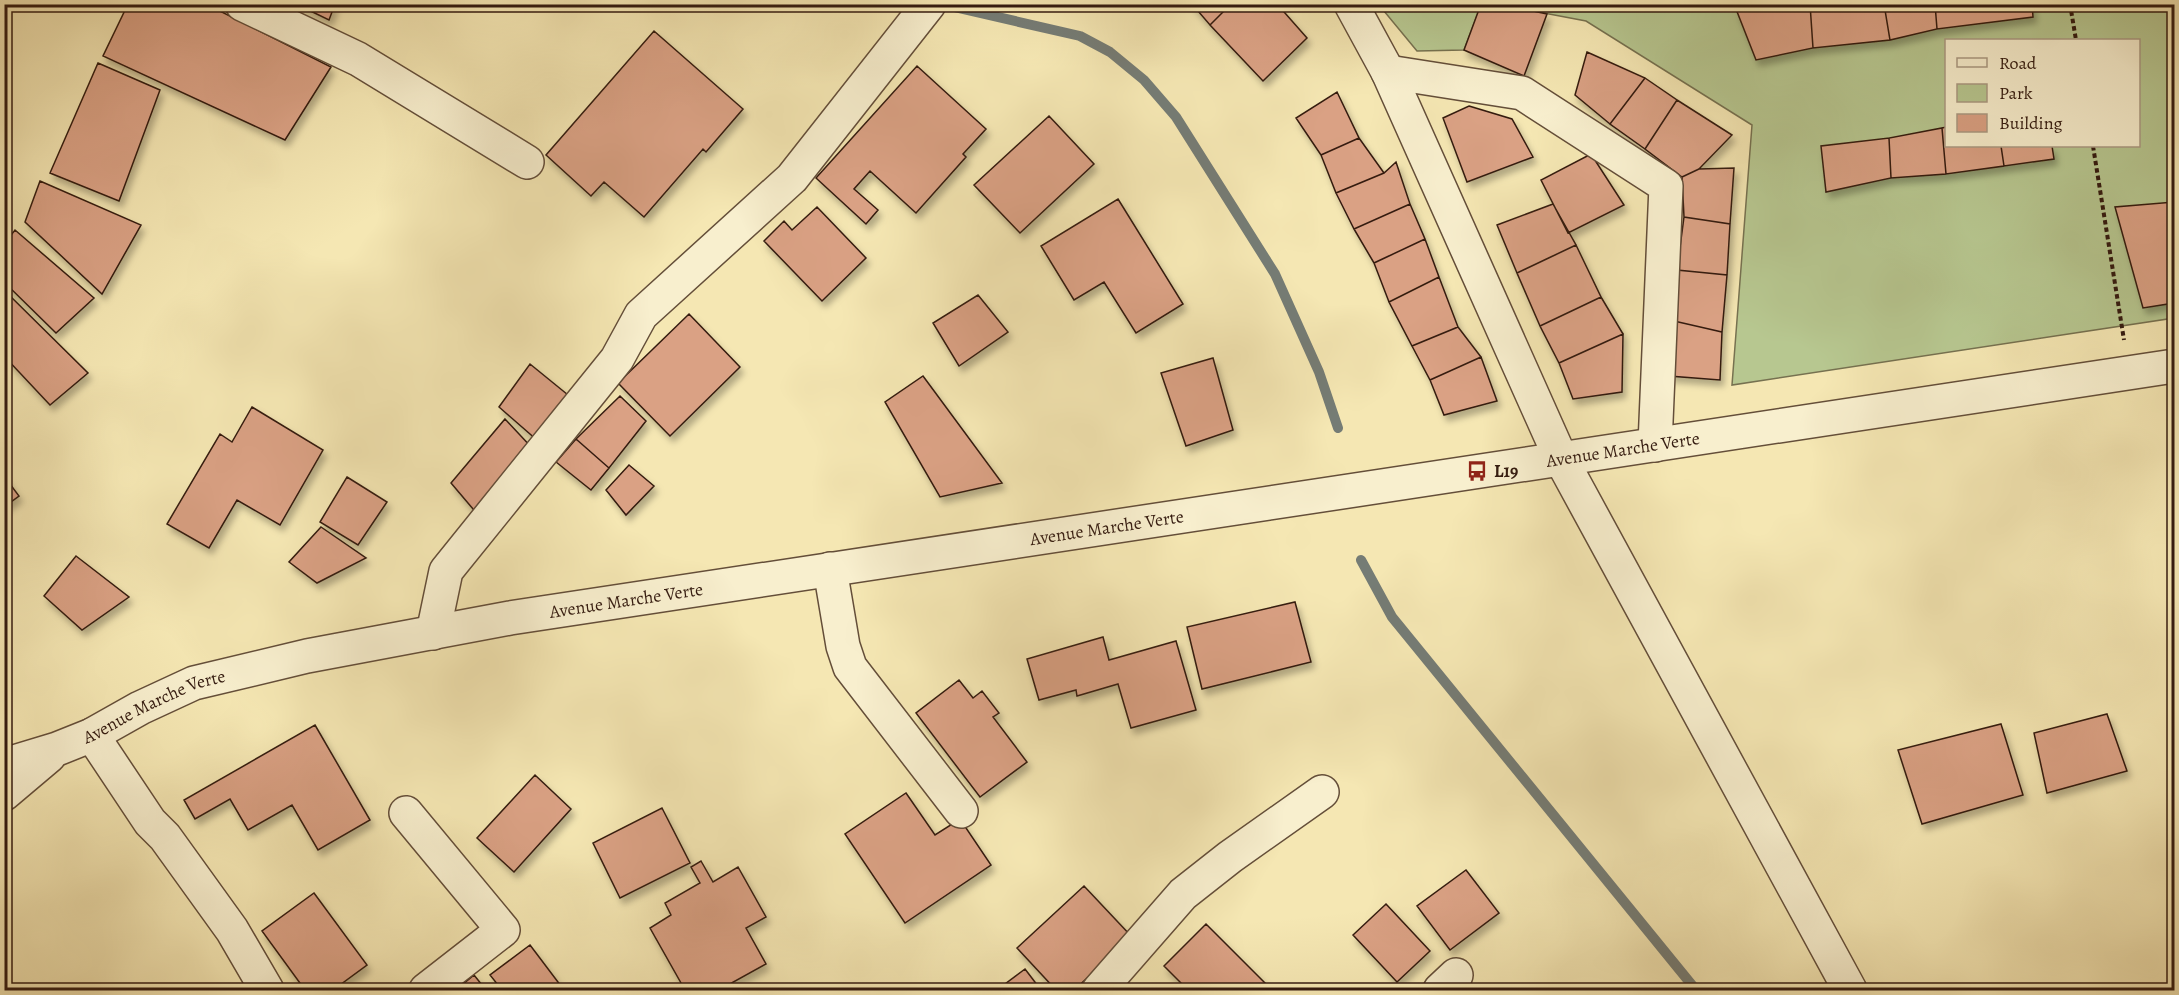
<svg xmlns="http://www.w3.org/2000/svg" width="2179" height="995" font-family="Alegreya,serif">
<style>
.green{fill:#b7c790;stroke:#767150;stroke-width:1.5;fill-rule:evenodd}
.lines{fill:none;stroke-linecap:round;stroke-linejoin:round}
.stream{stroke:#757c75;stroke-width:10}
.building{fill:#daa184;stroke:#341b10;stroke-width:1.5;filter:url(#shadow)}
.minor-casing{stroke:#644e39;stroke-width:36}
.path{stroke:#341b10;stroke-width:4;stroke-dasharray:4.5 3;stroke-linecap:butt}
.minor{stroke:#f8efce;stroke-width:33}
.labels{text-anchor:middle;stroke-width:5;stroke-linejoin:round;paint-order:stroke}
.street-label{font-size:18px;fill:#341b10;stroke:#f8efce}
.poi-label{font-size:18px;font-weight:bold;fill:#341b10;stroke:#f8efce;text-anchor:start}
</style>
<defs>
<filter id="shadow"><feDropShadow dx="3.5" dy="6" stdDeviation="3" flood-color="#0004"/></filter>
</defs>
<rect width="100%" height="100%" fill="#f5e7b3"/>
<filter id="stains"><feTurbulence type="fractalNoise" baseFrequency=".00333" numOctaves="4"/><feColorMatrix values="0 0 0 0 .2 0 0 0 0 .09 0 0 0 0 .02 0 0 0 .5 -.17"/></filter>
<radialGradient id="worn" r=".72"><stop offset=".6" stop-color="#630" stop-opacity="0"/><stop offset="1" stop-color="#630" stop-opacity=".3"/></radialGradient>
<path class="green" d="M1379 5H1481L1464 50 1417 51Z
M1501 5H2174V318L1732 385 1752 125 1586 21ZM1946 40H2138V146H1946Z"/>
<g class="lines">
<path class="stream" d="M941 4 1080 36 1110 52 1144 80 1176 117 1275 274 1319 372 1338 428
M1361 560 1392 617 1696 990"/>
</g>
<path class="building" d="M128 4H206L331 67 285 140 103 56Z
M296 4H335L329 20Z
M1192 4H1231L1210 25Z
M1231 4H1277L1307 38 1263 81 1210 25Z
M1481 4H1501L1547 14 1524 76 1464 50Z
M1768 4H1810L1813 48 1756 60 1736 9Z
M1810 4H1884L1890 40 1813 48Z
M1884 4H1935L1937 29 1890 40Z
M1935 4H2032L2033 17 1937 29Z
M654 31 743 109 706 152 703 149 644 217 604 182 591 196 546 155Z
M1587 52 1645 78 1610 124 1575 95Z
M98 63 160 90 119 201 50 173Z
M917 66 986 129 963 154 966 157 916 213 870 171 854 189 878 210 866 224 816 178Z
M1645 78 1677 100 1645 149 1610 124Z
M1337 92 1359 138 1321 155 1296 118Z
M1677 100 1732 135 1699 169 1682 177 1645 149Z
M1469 106 1512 119 1533 157 1467 182 1443 118Z
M1049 116 1094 164 1020 233 974 185Z
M1946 127V146H2001L2004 166 1946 174 1942 128Z
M1942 128 1946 174 1891 178 1889 138Z
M1359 138 1384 173 1336 193 1321 155Z
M1889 138 1891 178 1826 192 1821 146Z
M2001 146H2052L2054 159 2004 166Z
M1591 154 1624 205 1568 233 1541 180Z
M1396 162 1410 204 1354 229 1336 193 1384 173Z
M1734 168 1730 224 1684 217 1682 177 1699 169Z
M40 181 141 225 102 294 25 222Z
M1118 199 1183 304 1136 333 1104 282 1074 300 1041 246Z
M2174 202V303L2143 308 2115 207Z
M1410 204 1425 239 1374 263 1354 229Z
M1553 204 1576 245 1517 273 1497 225Z
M817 207 866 258 822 301 764 241 784 221 792 230Z
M1684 217 1730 224 1727 275 1677 270Z
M15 230 94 298 56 333 4 282V244Z
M1425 239 1439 277 1389 302 1374 263Z
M1576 245 1601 297 1540 326 1517 273Z
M1677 270 1727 275 1722 332 1674 321Z
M1439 277 1458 327 1412 346 1389 302Z
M4 290 88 373 50 405 4 356Z
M978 295 1008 332 959 366 933 323Z
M1601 297 1623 334 1559 363 1540 326Z
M689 314 740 367 670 436 618 383Z
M1674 321 1722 332 1720 380 1669 376Z
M1458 327 1481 357 1430 380 1412 346Z
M1623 334 1622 392 1573 399 1559 363Z
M1481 357 1497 401 1444 415 1430 380Z
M1213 358 1233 430 1186 446 1161 373Z
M530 364 573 399 538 441 499 407Z
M923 376 1002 483 940 497 885 402Z
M620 396 646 421 609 468 576 439Z
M252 407 323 450 280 525 237 500 209 548 167 524 220 434 232 442Z
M505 419 534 450 479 516 451 483Z
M576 439 609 468 591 490 556 462Z
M629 465 654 486 626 515 606 490Z
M4 476 19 496 4 507Z
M347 477 387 502 358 545 320 522Z
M321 527 366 558 317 583 289 562Z
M76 556 129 597 82 630 44 596Z
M1295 602 1311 662 1202 689 1187 627Z
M1103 637 1109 660 1176 641 1196 710 1131 728 1118 684 1077 696 1076 690 1039 700 1027 659Z
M959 680 973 698 982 691 999 713 993 717 1027 762 980 797 916 713Z
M2107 714 2127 771 2047 793 2034 733Z
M2001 724 2023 795 1922 824 1898 750Z
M315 725 370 820 318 850 292 805 248 830 230 799 195 819 184 800Z
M535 775 571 809 514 872 477 838Z
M906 793 935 835 960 819 991 865 905 923 845 834Z
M662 808 690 863 620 898 593 843Z
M701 861 713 882 738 867 766 917 746 928 766 964 719 990H685L650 928 671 915 665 903 700 883 691 867Z
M1466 870 1499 913 1450 950 1417 906Z
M1084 886 1132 937 1074 990H1056L1017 948Z
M314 893 367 965 333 990H305L262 931Z
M1386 904 1430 951 1397 982 1353 935Z
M1206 924 1272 990H1188L1164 966Z
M530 945 564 990H502L490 975Z
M1025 969 1041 990H997Z
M474 975 486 990H456Z"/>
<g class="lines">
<g class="minor-casing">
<g id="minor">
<path d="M242 4 358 59 527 162"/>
<path d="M1351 4 1388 72 1561 459 1850 990"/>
<path d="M1388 72 1522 93 1666 186 1655 445"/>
<path d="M830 569 843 646 850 667 961 811"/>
<path d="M433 633 446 571 617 359 641 315 792 178 929 4"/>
<path d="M92 735 150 822 165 837 232 930 267 990"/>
<path id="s1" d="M4 765 57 749 92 735 140 708 194 683 307 656 510 618 2174 366"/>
<path d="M4 794 49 756"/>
<path d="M406 813 503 930 426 990"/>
<path d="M1099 990 1183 894 1230 857 1322 792"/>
<path d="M1440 990 1456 975"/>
</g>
</g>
<path class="path" d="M2070 4 2076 40
M2093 146 2124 340"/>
<use href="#minor" class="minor"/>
</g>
<defs>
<g id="bus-bare" transform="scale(1.62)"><path d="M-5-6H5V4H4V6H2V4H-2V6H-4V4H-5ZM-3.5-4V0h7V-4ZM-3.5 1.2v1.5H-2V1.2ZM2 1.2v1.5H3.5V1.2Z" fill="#8f2418" stroke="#f8efce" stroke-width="2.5" paint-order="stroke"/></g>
</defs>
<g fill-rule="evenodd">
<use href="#bus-bare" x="1477" y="471"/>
</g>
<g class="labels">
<g class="street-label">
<text dy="6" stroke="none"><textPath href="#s1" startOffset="1656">Avenue Marche Verte</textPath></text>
<text dy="6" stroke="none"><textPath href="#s1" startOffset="1134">Avenue Marche Verte</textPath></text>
<text dy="6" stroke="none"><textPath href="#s1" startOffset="648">Avenue Marche Verte</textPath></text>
<text dy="6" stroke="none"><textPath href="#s1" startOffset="162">Avenue Marche Verte</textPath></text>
</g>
<g class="poi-label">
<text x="1494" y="477">L19</text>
</g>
</g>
<rect width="2179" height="995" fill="none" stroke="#f5e7b3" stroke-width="24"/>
<rect x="6" y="6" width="2167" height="983" fill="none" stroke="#341b10" stroke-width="3"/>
<rect x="12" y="12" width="2155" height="971" fill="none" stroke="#341b10" stroke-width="1.5"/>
<rect x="1945" y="39" width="195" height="108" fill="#f8efce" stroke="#aa9a82" stroke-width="1.5"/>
<rect x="1957" y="58" width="30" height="9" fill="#f8efce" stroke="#aa9a82" stroke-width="1.5"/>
<text x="1999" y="69" font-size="18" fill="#341b10">Road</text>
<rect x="1957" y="84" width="30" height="18" fill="#b7c790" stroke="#aa9a82" stroke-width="1.5"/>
<text x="1999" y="99" font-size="18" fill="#341b10">Park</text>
<rect x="1957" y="114" width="30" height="18" fill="#daa184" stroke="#aa9a82" stroke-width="1.5"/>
<text x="1999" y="129" font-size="18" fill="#341b10">Building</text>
<rect width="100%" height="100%" filter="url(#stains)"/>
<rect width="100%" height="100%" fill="url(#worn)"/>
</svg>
